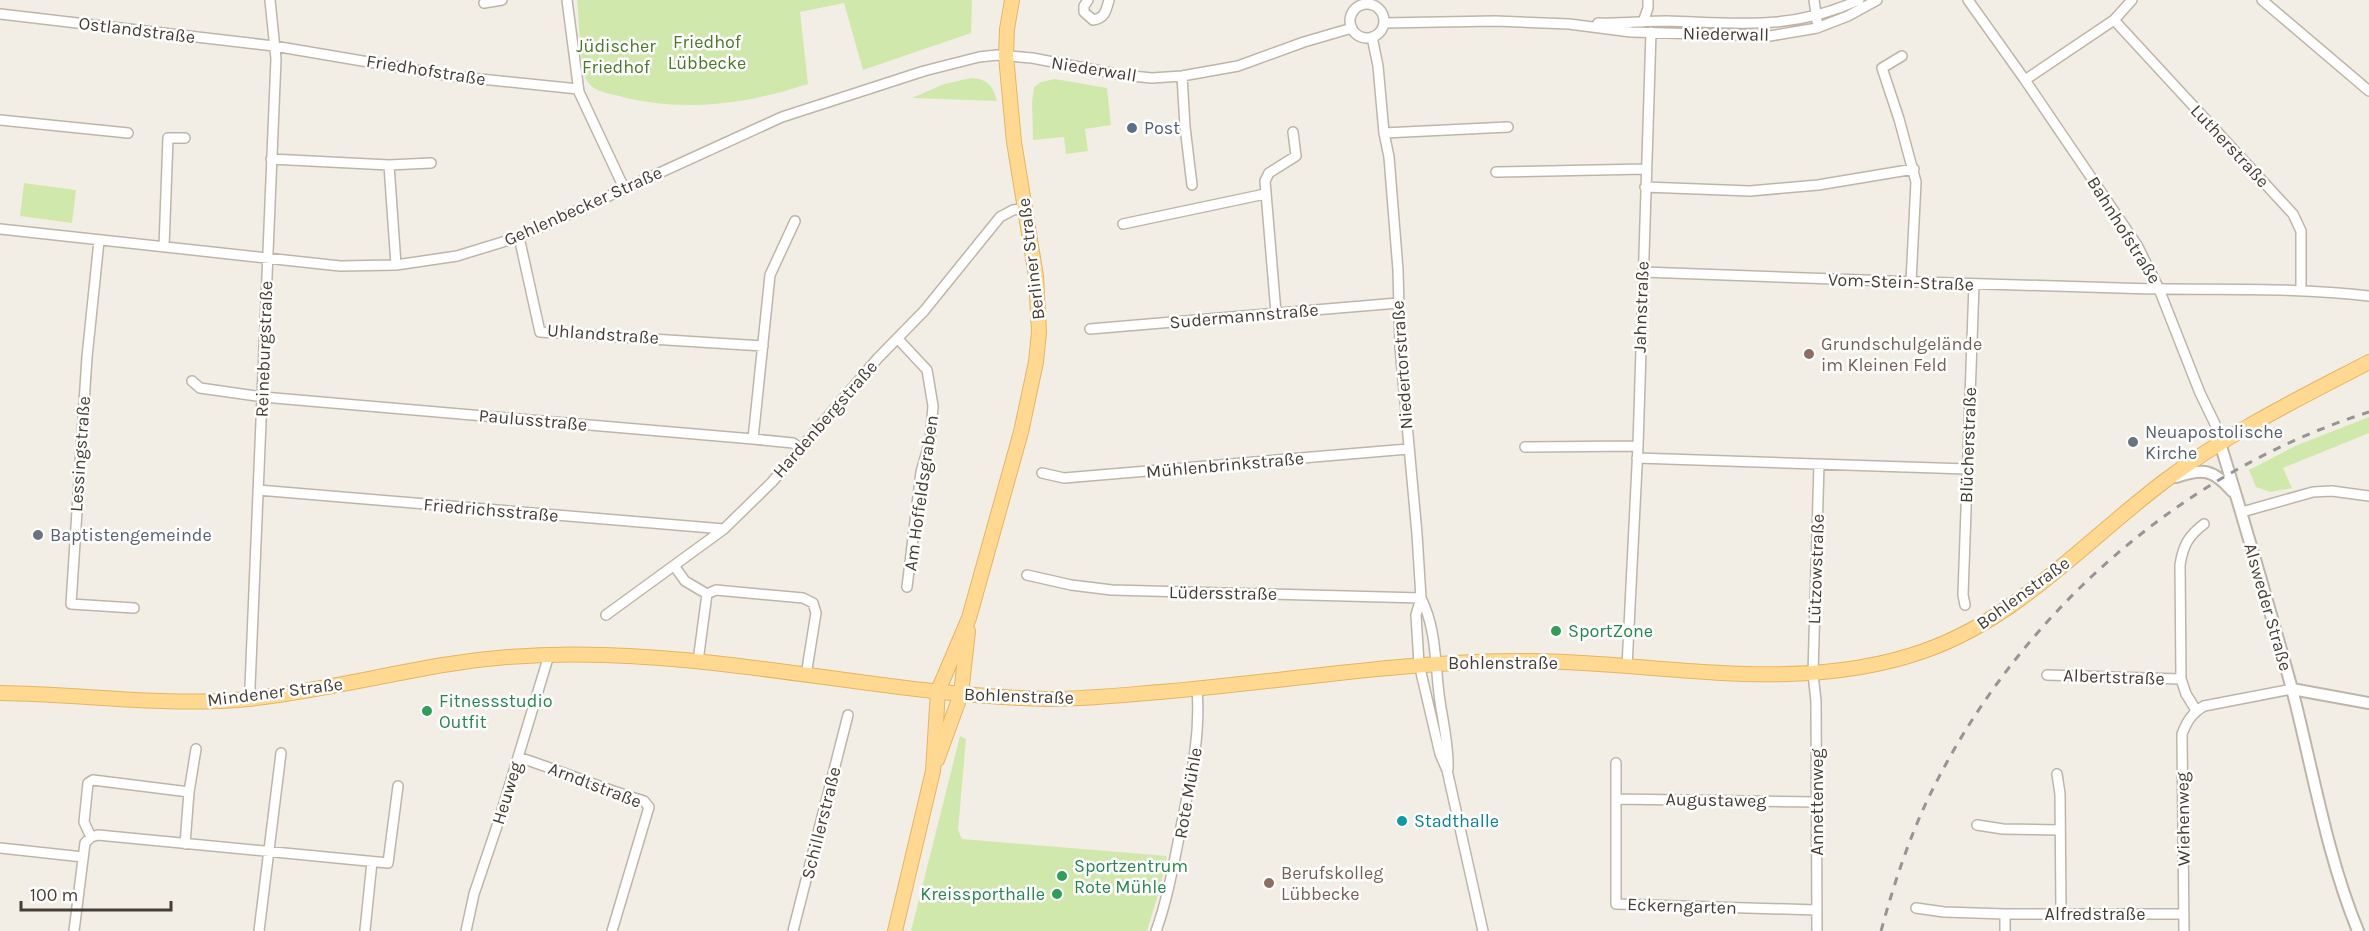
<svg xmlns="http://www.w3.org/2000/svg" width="2369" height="931" font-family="Karla,sans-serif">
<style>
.green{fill:#d1e8ad}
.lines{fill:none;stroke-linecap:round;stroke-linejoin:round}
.minor-casing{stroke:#beb5a8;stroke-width:12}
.tertiary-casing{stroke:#beb5a8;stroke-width:14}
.primary-casing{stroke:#e5b561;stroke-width:16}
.minor{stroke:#fff;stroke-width:9}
.tertiary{stroke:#fff;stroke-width:10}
.primary{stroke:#ffd992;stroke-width:14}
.rail{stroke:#959595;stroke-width:3;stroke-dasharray:8 8;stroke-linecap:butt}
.service-dot{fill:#5c6f8a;stroke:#fff;stroke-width:2}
.education-dot{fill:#8d6e63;stroke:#fff;stroke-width:2}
.worship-dot{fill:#6b7280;stroke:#fff;stroke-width:2}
.leisure-dot{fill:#2e9e5b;stroke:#fff;stroke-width:2}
.culture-dot{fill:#0f9aa8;stroke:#fff;stroke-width:2}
.labels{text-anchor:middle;stroke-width:5;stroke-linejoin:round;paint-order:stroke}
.street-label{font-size:18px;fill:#453e35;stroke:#fff}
.park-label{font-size:18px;fill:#4b7827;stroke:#fff}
.service-label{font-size:18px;fill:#4e5e75;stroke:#fff;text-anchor:start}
.education-label{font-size:18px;fill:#785e54;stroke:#fff;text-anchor:start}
.worship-label{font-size:18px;fill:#5b616d;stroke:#fff;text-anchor:start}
.leisure-label{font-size:18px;fill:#27864d;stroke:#fff;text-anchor:start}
.culture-label{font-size:18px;fill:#0d838f;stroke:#fff;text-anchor:start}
</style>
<rect width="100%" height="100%" fill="#f3eee5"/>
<path class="green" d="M577 0H972L971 33 863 70 844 3 800 12 808 84C747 104 682 113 619 96 607 93 594 92 587 81 580 71 579 16 577 0Z
M971 78C987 79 993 85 997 101L912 98 944 84Z
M1055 79 1107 88 1111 125 1085 129 1088 151 1066 154 1064 137 1033 140 1032 102 1034 87 1041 82Z
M24 183 76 190 72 223 20 216Z
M2369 417V433L2283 468 2292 488 2270 492 2256 487 2249 470 2295 446Z
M960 736 966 739 958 830 962 839 1167 856 1160 888 1147 931H911Z"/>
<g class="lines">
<g class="minor-casing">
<path id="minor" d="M567 0 579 92 624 188
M1088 0 1084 6V12L1093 20C1105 18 1106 11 1109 0
M1814 0 1817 21
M1968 0 2025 80 2137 245 2159 289 2200 393 2215 424 2220 443
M2262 0 2369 91
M484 3 502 0
M1350 21a17 17 0 1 1 34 0a17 17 0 1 1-34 0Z
M0 14 274 46 451 76 578 89
M2114 20 2293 214 2301 231V291
M1643 22 1648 8V0
M1384 23 1495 21 1569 24 1631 32 1770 36 1817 28 1848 16 1877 0
M1598 23C1621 24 1644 21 1667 21 1739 23 1791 31 1859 0
M1372 37 1378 66 1384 133 1389 157 1398 270 1400 347 1417 534 1421 598 1416 615 1419 664 1440 754 1447 770 1483 931
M1902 56 1882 68 1899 119 1916 182 1911 282
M1182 76 1185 127 1192 185
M2025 80 2114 20 2132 0
M0 120 128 133
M1384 133 1508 127
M271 159 389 165 431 163
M389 165 396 265
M1496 172 1645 169
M1645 187 1750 191 1818 185 1914 169
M1123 224 1265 194
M0 229 340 266 396 265 457 256 519 237 782 117 924 71 979 57 997 55 1032 58 1122 75 1152 78 1182 76 1238 66 1304 42 1352 28
M519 237 540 332 763 346
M99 241 87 357 71 604 134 608
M164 247 168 138H185
M1643 272C1802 278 1960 284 2119 288 2202 291 2286 286 2369 296
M1276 313 1265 181 1269 173 1296 156 1293 132
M1090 329 1398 303
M898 339 927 370 933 406 930 441 921 472 907 587
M192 381 200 388 263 397 753 439 793 443 801 449
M753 439 770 275 795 221
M1525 447 1638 446
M1637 458 1967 469
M1042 473 1064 478 1408 449
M258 490 724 529
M2242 512 2313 492 2332 491 2369 496
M675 567 685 581 707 594
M1027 575 1071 585 1112 590 1421 598
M1421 598C1436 628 1435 660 1439 694 1442 719 1449 743 1448 769
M1965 605 1963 595 1974 284
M606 615 724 529 772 482 878 358 924 311 1000 217 1013 210 1026 208
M698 661 707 594 716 590 803 598 813 603 816 613 806 675
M1627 667 1638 446 1651 32
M2047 675 2181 679
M251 698 250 687 276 59 270 0
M2196 710 2186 694 2181 679 2180 565C2183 546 2188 536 2204 524
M518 757C561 771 601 788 644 801L649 807 612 931
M1616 763V904L1817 910
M2057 774 2060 794 2061 914
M1616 799 1817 802
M1977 825 2003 829 2059 830
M91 837 98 835 388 863 398 786
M91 837 84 822 88 783 93 780 189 792
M185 844 189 792 196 749
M0 848 83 857
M1916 908 1944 912 2005 914H2184
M365 930 372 862
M74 931 85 843 91 837
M259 931 281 753
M466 931 474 894 499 820 549 655
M793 931 848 715
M1156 931C1168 898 1174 862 1181 827 1190 781 1201 737 1197 689
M1817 931 1816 701 1813 674 1819 464
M2005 931V914
M2184 931 2182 734C2187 721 2192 713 2204 706L2292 689"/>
</g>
<g class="tertiary-casing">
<path id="tertiary" d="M2220 443C2245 524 2269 606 2292 689 2313 770 2326 853 2358 931
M2176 477C2203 468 2213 469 2232 491
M2292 689 2369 703"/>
</g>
<g class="primary-casing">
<path id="primary" d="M0 693C83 694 165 707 248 699 313 692 378 676 443 665 496 656 551 653 604 655 753 659 899 696 1048 699 1086 699 1123 695 1160 692 1283 682 1406 660 1530 661 1662 662 1796 696 1924 651 2019 618 2087 539 2166 480 2228 433 2300 398 2369 362
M937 760 961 694 968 631
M895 931 933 771 938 691 969 618 1021 432 1036 362 1039 332 1036 276 1014 142 1006 56 1007 29 1012 0"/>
</g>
<use href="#minor" class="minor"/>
<use href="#tertiary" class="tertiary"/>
<use href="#primary" class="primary"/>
<path class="rail" d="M1881 931C1893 887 1907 844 1926 803 2012 621 2176 473 2369 412"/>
</g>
<circle class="service-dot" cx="1132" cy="128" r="6"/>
<g class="education-dot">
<circle cx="1809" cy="354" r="6"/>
<circle cx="1269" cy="883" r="6"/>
</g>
<g class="worship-dot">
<circle cx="2133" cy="442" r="6"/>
<circle cx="38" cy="535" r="6"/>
</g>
<g class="leisure-dot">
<circle cx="1556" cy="631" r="6"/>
<circle cx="427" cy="711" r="6"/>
<circle cx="1062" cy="876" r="6"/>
<circle cx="1057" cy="894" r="6"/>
</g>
<circle class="culture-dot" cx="1402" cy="821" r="6"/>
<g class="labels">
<g class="street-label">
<text transform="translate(137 30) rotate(7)" y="6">Ostlandstraße</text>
<text transform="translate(1726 34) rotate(1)" y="6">Niederwall</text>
<text transform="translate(1094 69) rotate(9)" y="6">Niederwall</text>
<text transform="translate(426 70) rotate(9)" y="6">Friedhofstraße</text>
<text transform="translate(2230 146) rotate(47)" y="6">Lutherstraße</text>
<text transform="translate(583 206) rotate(-24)" y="6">Gehlenbecker Straße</text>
<text transform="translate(2124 230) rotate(58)" y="6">Bahnhofstraße</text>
<text transform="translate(1031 259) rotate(-97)" y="6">Berliner Straße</text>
<text transform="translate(1901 282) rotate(2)" y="6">Vom-Stein-Straße</text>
<text transform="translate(1641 307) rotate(-88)" y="6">Jahnstraße</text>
<text transform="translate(1244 316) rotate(-5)" y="6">Sudermannstraße</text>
<text transform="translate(603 334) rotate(4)" y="6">Uhlandstraße</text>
<text transform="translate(264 349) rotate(-88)" y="6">Reineburgstraße</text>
<text transform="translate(1402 365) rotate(-94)" y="6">Niedertorstraße</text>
<text transform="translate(825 419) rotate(-49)" y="6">Hardenbergstraße</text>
<text transform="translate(533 420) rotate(5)" y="6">Paulusstraße</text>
<text transform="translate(1968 445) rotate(-88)" y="6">Blücherstraße</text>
<text transform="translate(80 454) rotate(-86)" y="6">Lessingstraße</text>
<text transform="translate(1225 465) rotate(-5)" y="6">Mühlenbrinkstraße</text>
<text transform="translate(921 493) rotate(-82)" y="6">Am Hoffeldsgraben</text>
<text transform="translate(491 510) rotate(5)" y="6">Friedrichsstraße</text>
<text transform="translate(1816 569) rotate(-88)" y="6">Lützowstraße</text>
<text transform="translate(1223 593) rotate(1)" y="6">Lüdersstraße</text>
<text transform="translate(2023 593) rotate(-36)" y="6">Bohlenstraße</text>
<text transform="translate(2268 607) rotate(74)" y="6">Alsweder Straße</text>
<text x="1503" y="669">Bohlenstraße</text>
<text transform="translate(2114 677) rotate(2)" y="6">Albertstraße</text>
<text transform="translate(275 692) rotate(-7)" y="6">Mindener Straße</text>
<text transform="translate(1019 696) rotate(2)" y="6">Bohlenstraße</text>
<text transform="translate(595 785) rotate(21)" y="6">Arndtstraße</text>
<text transform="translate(507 793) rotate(-73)" y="6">Heuweg</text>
<text transform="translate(1188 793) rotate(-80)" y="6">Rote Mühle</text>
<text transform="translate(1716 800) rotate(1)" y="6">Augustaweg</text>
<text transform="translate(1817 802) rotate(-90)" y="6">Annettenweg</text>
<text transform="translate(2183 819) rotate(-91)" y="6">Wiehenweg</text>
<text transform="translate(821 823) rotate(-76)" y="6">Schillerstraße</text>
<text transform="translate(1682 906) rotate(2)" y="6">Eckerngarten</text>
<text x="2095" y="920">Alfredstraße</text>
</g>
<g class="park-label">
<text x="707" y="48">Friedhof<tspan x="707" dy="21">Lübbecke</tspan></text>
<text x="616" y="52">Jüdischer<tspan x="616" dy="21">Friedhof</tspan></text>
</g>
<g class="service-label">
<text x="1144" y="134">Post</text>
</g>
<g class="education-label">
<text x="1821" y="350">Grundschulgelände<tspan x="1821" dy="21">im Kleinen Feld</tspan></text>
<text x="1281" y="879">Berufskolleg<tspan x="1281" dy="21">Lübbecke</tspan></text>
</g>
<g class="worship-label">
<text x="2145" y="438">Neuapostolische<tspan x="2145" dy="21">Kirche</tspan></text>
<text x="50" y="541">Baptistengemeinde</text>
</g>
<g class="leisure-label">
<text x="1568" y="637">SportZone</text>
<text x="439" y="707">Fitnessstudio<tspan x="439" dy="21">Outfit</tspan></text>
<text x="1074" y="872">Sportzentrum<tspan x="1074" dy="21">Rote Mühle</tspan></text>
<text x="1045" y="900" text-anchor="end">Kreissporthalle</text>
</g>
<g class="culture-label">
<text x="1414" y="827">Stadthalle</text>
</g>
</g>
<path d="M21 901v9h150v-9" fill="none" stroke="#453e35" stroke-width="3"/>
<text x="30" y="901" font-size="18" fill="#453e35" stroke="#ffffff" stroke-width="4.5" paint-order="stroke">100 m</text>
</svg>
